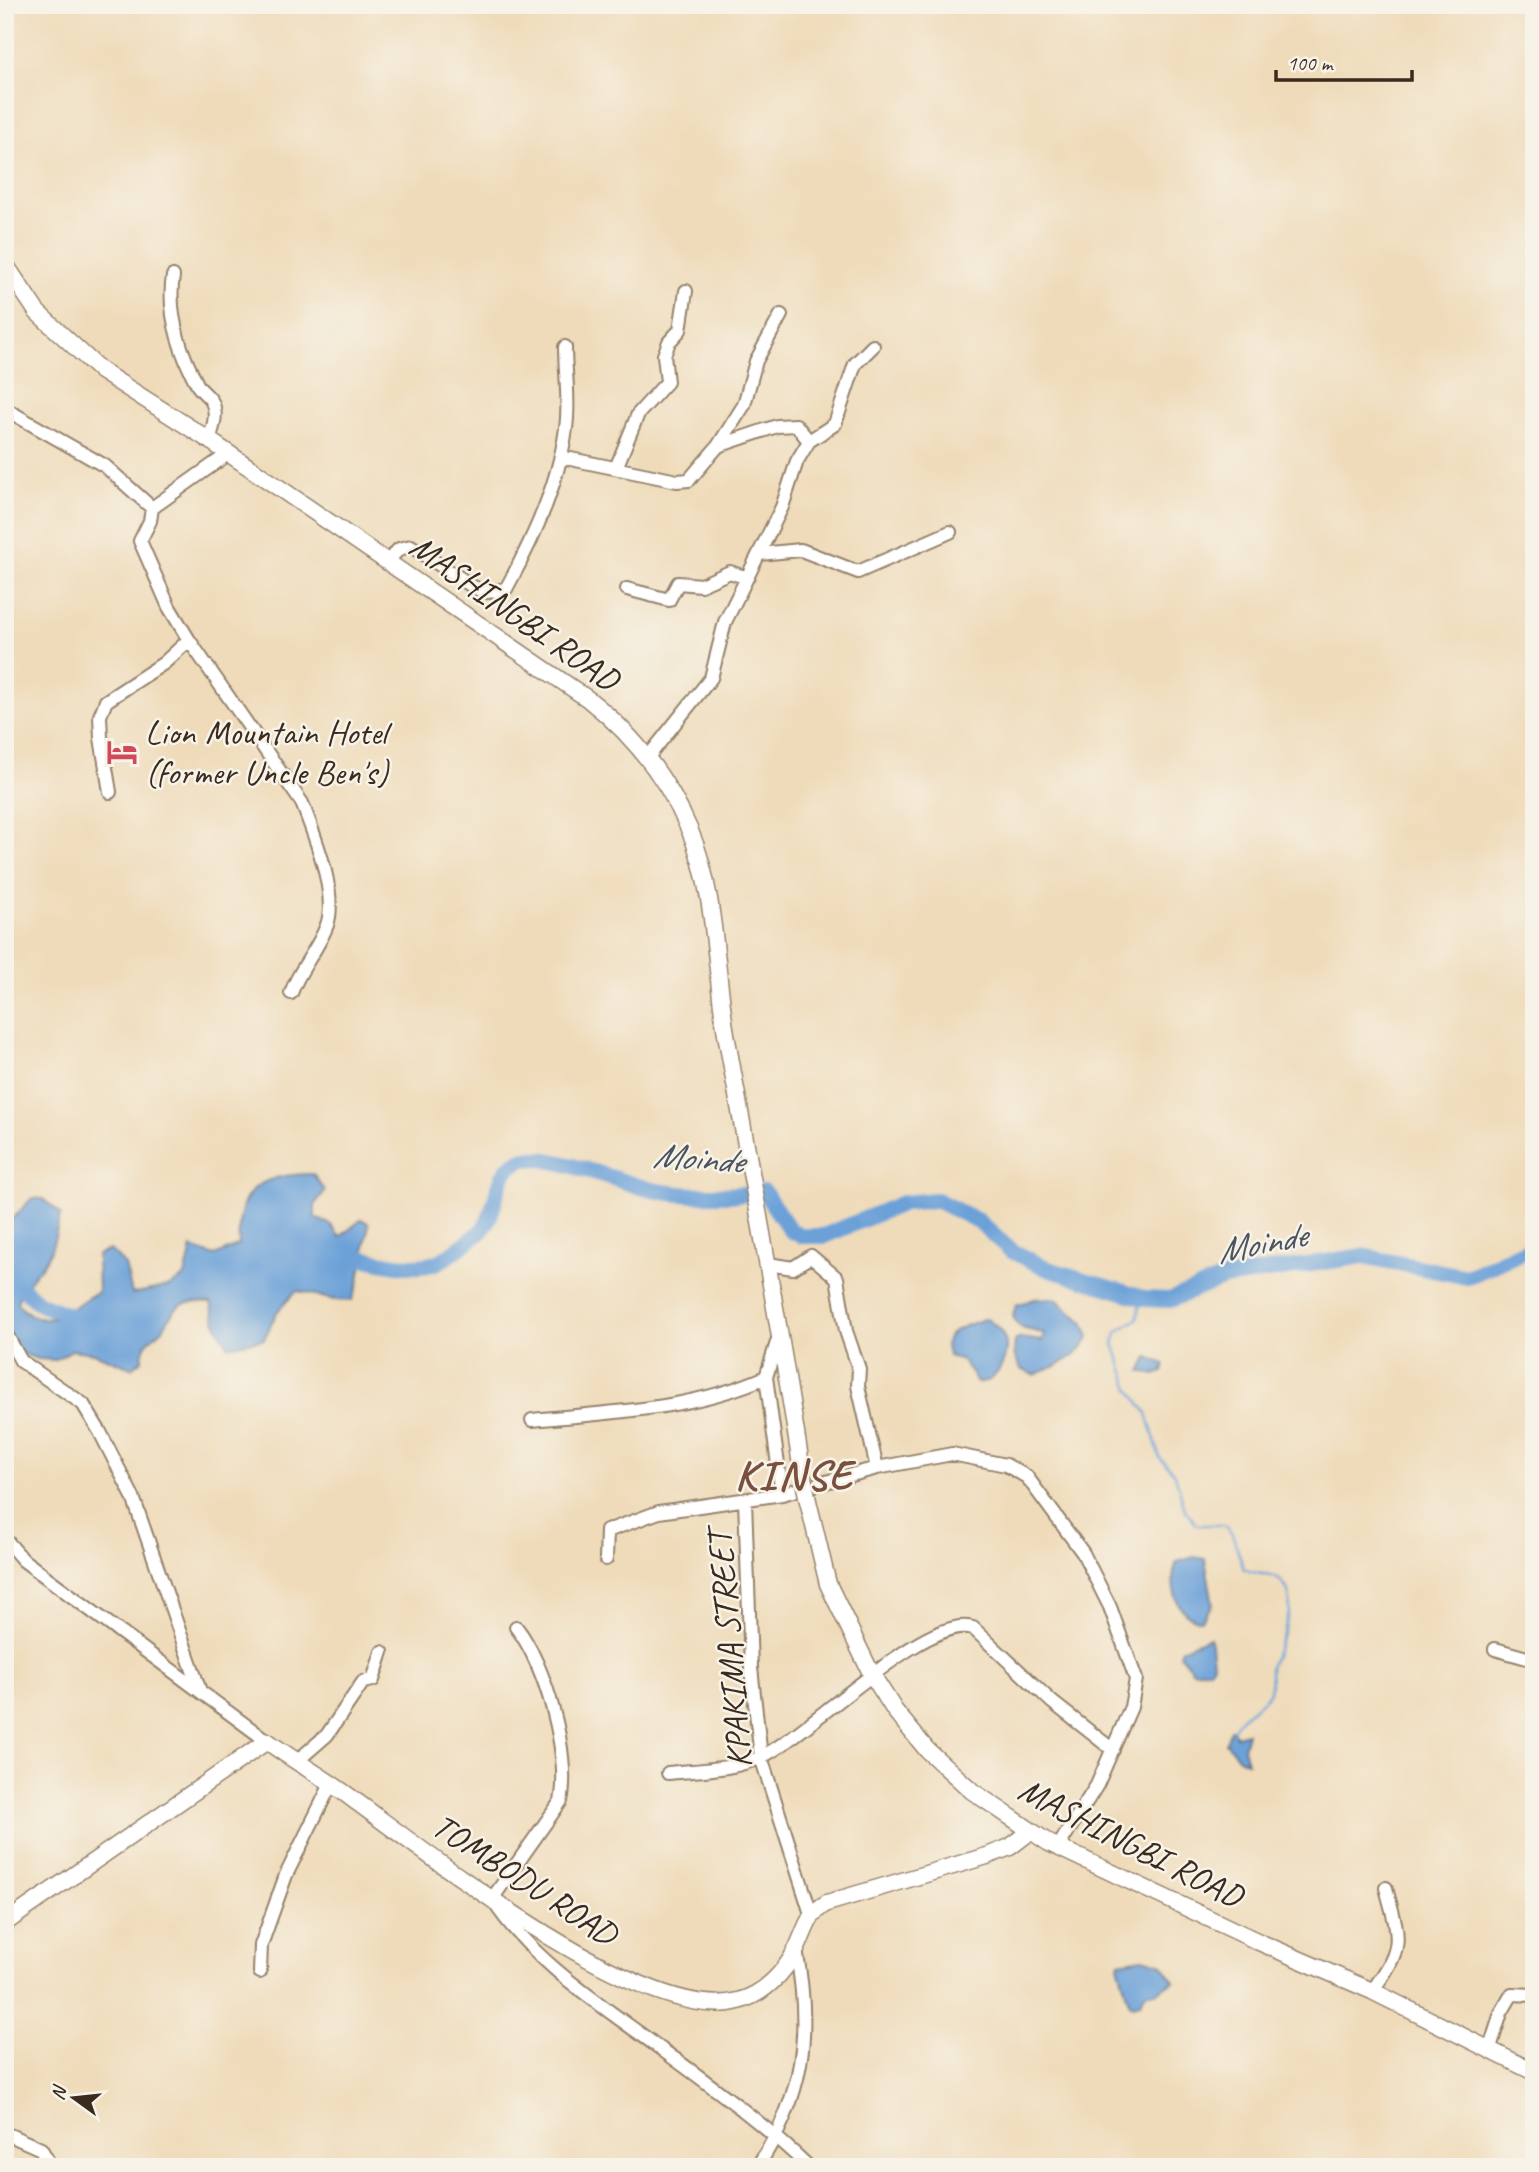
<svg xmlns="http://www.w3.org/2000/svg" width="1539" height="2172" font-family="Caveat,sans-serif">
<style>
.water{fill:#6ca1d8;stroke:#54667b;stroke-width:2}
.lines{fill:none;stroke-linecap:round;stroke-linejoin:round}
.stream{stroke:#6ca1d8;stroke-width:2.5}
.river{stroke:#6ca1d8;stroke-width:16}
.minor-casing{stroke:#95826c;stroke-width:16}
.major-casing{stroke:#95826c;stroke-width:19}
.minor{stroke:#fff;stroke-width:12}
.major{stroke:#fff;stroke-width:16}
.major-bridge-casing{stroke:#95826c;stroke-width:19;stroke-linecap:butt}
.major-bridge{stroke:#fff;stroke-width:16}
.labels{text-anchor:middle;stroke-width:5;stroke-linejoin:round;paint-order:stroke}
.street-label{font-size:35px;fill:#3b2a1e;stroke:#f7f3e8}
.poi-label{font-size:35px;fill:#3b2a1e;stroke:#f7f3e8;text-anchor:start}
.water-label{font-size:37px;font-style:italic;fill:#4c545f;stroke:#f7f3e8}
.district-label{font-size:42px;font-weight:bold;letter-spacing:2px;fill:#79503e;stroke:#f7f3e8}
</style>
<rect width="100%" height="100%" fill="#f7f3e8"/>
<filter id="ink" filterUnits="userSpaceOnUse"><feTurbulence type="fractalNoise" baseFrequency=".0143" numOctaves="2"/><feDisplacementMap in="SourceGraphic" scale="14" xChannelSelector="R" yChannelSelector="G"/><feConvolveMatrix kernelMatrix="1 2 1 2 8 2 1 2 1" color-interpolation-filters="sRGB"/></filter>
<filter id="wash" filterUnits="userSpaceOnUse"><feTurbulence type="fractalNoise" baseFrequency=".00686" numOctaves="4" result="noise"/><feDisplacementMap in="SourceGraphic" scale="28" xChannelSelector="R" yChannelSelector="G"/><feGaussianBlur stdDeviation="1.57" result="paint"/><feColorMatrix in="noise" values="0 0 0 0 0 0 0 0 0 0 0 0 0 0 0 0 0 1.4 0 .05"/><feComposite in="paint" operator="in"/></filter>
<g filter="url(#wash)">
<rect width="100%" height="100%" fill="#efdbba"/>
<path class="water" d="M313 1174 325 1191 315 1204V1218L330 1224 340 1237 362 1219 369 1224 358 1285 352 1300C332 1303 316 1293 296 1291L277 1312 264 1339 228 1346 217 1326 211 1303C195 1302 181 1299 171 1315 168 1319 166 1326 162 1330 150 1341 143 1341 142 1360L131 1368 94 1353 72 1350 55 1360 38 1359 5 1348V1227L32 1198 43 1199 61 1214C57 1226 55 1240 50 1252 42 1271 21 1284 17 1303 48 1338 68 1307 98 1292L97 1255 110 1250 125 1265 132 1294 170 1286 185 1276 192 1248 215 1256 239 1245C235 1188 261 1174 313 1174Z
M1055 1298 1083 1322 1089 1337C1079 1358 1055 1367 1034 1375L1021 1369 1014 1354 1015 1341 1020 1338 1042 1341 1044 1334C1030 1328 1019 1333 1013 1316L1016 1305 1035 1299Z
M986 1318C993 1324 1002 1330 1005 1340 1010 1357 996 1384 977 1383L964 1362 949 1356C936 1330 969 1326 986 1318Z
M1148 1357 1165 1364 1163 1372 1155 1375 1141 1371Z
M1194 1557 1205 1559 1213 1604 1201 1620C1175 1617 1168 1582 1177 1562Z
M1210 1637 1213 1664 1210 1669 1193 1671 1179 1654 1181 1649Z
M1230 1730H1233L1236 1736 1247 1733 1243 1748 1247 1762 1239 1758 1226 1743Z
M1143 1958 1161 1963 1174 1981 1156 1992H1146L1140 2003 1130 2005 1118 1965 1119 1962Z"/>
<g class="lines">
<path class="stream" d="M1141 1298 1137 1319 1117 1332 1114 1344 1130 1389 1147 1413 1160 1458 1175 1474 1185 1510 1197 1525H1224L1232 1534 1244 1569C1254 1574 1266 1573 1276 1578 1306 1593 1279 1644 1271 1664 1267 1674 1275 1686 1268 1695 1256 1709 1243 1711 1233 1730"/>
<path class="river" d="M342 1254C370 1259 407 1272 436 1263 444 1260 478 1235 483 1229 500 1208 492 1167 525 1159 548 1154 622 1182 648 1189 678 1197 734 1196 764 1192L790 1230 802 1236H824L903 1203 936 1200 978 1221 1010 1250 1048 1269 1146 1299 1170 1300 1224 1278 1363 1256 1467 1277 1534 1247
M5 1271 40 1304 82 1320"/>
</g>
</g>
<g filter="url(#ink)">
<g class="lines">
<g class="minor-casing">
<path id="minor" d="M173 276C167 313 180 352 198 386 202 392 209 396 212 402 218 414 213 428 209 440
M5 409 105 466 152 508
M718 446 744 405 756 361 781 315
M228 454 152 508 150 521 140 541 169 607 189 640 302 803C314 834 338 894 327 925 318 950 299 969 291 993
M561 457 677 481 689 480 718 446 777 426 796 425 809 441
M616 468 638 414 667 382 664 355 669 342 680 330 686 291
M759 554 801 550 858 572 950 532
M387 562 399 549 411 546 475 588 487 592 506 589C533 540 559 483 566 428 570 402 565 373 565 347
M627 589 669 600 678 583 701 585 730 572 747 578
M648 757 711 678 725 622 782 507 797 461 809 441 835 424 855 364 873 346
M110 792 101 738 100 716 106 701 164 663 189 640
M768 1264 793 1268 811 1256 837 1278 846 1331 859 1369 858 1386 877 1468
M5 1332 21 1361 83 1404 100 1432 133 1497 199 1688
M779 1336 766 1377 782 1494
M532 1420C612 1412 692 1410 766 1377
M745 1500 751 1668 761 1757 811 1914
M5 1539 23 1560 267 1741
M606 1559 607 1531 659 1512 782 1494 877 1468 952 1454 1006 1465 1027 1477 1083 1553 1110 1607 1136 1679 1131 1707 1097 1785 1058 1847
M516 1627C545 1663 571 1755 561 1801L492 1899C528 1956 592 1999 646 2038 702 2079 759 2119 809 2167
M1495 1649 1534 1660
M296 1762 327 1735 363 1682 373 1680 382 1652
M668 1773C699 1770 734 1770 763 1756 810 1733 927 1613 973 1628L1052 1702 1113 1750
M260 1972 261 1945 286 1875 331 1784
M1372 1991C1405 1946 1400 1940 1386 1888
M1489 2051 1501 2013 1512 1994 1534 1995
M5 2133 41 2149 49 2163 48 2167
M757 2167C804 2097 812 2032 796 1950"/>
</g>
<g class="major-casing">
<path id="major" d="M5 264 37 312 101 371 209 440 588 699C634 735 667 777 690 831 716 891 715 969 726 1034 752 1180 780 1325 802 1472
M808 1501 828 1584 871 1673 895 1711 927 1750 972 1791 1049 1843 1259 1942 1372 1991 1534 2072
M5 1923 267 1741C294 1761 323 1777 350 1797 426 1852 646 2027 738 2001 763 1995 785 1972 796 1950 806 1930 807 1914 827 1903L987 1856 1010 1847 1031 1831"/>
</g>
<use href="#minor" class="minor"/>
<use href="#major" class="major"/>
<g class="major-bridge-casing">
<path id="major-bridge" d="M802 1472 808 1501"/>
</g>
<use href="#major-bridge" class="major-bridge"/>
</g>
</g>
<defs>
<g id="hotel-bare" transform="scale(2.415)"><path d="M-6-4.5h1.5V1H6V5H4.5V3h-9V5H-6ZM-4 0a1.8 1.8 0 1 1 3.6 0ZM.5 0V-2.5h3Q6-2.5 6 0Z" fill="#d1495b" stroke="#f7f3e8" stroke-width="2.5" paint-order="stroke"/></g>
</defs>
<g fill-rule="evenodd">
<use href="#hotel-bare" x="122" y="752"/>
</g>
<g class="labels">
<g class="street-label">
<text transform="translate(515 612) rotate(35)" y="12">MASHINGBI ROAD</text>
<text transform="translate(729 1650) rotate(-95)" y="12">KPAKIMA STREET</text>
<text transform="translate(1131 1842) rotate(27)" y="12">MASHINGBI ROAD</text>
<text transform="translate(525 1879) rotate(33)" y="12">TOMBODU ROAD</text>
</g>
<g class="poi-label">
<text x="145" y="744">Lion Mountain Hotel<tspan x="145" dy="40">(former Uncle Ben's)</tspan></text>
</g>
<g class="water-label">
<text transform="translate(698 1157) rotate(4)" y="13">Moinde</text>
<text transform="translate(1261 1242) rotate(-11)" y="13">Moinde</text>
</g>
<g class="district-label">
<text x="794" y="1489">KINSE</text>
</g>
</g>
<rect width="1539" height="2172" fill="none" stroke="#f7f3e8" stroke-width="28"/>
<g transform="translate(74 2098) rotate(285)" stroke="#f7f3e8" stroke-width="5" paint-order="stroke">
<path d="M0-5L12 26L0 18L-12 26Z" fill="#3b2a1e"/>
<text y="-10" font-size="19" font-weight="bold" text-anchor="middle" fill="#3b2a1e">N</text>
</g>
<path d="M1276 70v10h136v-10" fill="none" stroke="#3b2a1e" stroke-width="3.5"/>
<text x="1287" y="70" font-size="21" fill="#3b2a1e" stroke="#f7f3e8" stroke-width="5" paint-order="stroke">100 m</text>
</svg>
